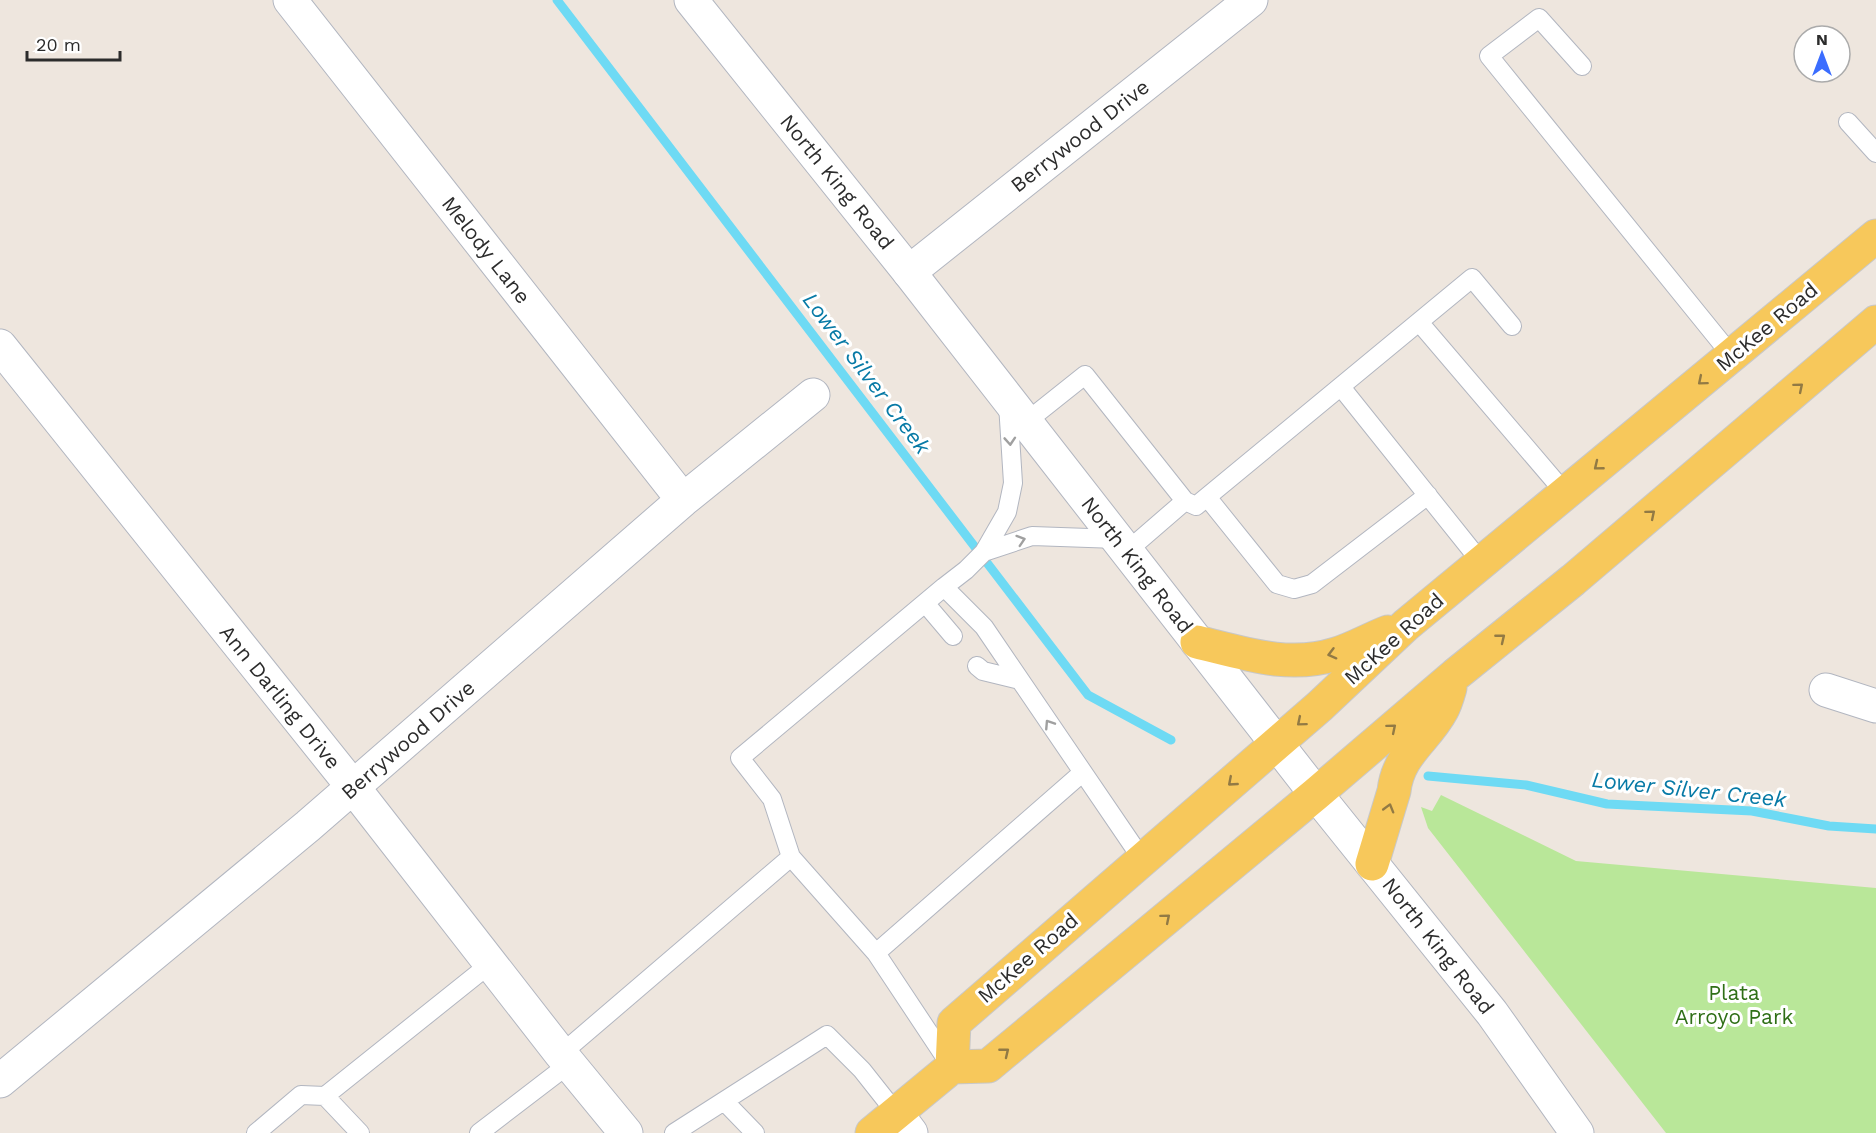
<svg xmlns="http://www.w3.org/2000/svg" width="1876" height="1133" font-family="'Work Sans',sans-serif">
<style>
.green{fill:#b9e799}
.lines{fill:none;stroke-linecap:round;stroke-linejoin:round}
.stream{stroke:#6edaf4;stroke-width:9}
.lane-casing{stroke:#b2b6c0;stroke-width:20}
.street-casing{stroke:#b2b6c0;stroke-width:35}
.secondary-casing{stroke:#b2b6c0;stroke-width:35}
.primary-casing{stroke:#c8c8c8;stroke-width:35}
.lane{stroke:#fff;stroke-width:18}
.street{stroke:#fff;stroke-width:33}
.secondary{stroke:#fff;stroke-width:33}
.primary{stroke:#f7c85b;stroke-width:33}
.oneway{stroke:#927a44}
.oneway2{stroke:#a0a0a0}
.labels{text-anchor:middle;stroke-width:6;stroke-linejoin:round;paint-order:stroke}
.street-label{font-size:21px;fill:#2c2c2c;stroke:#fff}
.park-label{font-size:21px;fill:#2f6f17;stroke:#fff}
.water-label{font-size:22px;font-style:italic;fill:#077aa6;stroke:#fff}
</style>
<rect width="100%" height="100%" fill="#eee6de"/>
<path class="green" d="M1441 795 1576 861 1876 888V1133H1666L1428 828 1421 807 1432 811Z"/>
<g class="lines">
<path class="stream" d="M557 0 1088 695 1171 740
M1428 776 1526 785 1607 804 1752 811 1829 826 1876 829"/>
<g class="lane-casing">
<path id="lane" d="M1582 66 1539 18 1489 56 1732 356
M1848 122 1876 153
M1419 322 1565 493
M1341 387 1481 562
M1026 422 1085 375 1185 501 1196 506 1472 278 1512 326
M1207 497 1277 584 1294 589 1312 584 1428 495
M984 552 1032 536 1117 539
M1126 552 1185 501
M944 587 984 627 1142 859
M925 603 953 636
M977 666 983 671 1020 680
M791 857 876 953 949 1063
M876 953 1082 773
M561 1054 791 857 772 799 740 758 944 587 966 570 984 552 1007 512 1013 483 1008 404
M325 1096 360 1133
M724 1101 755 1133
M256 1133 301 1095 325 1096 490 964
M479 1133 569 1064
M674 1133 827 1035 862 1070 896 1113"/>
</g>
<g class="street-casing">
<path id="street" d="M290 0 683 500
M909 272 1251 0
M0 346 353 787 561 1054 626 1133
M1826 690 1876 706
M0 1081 308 826 683 500 813 395
M896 1113 911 1133"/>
</g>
<g class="secondary-casing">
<path id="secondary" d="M691 0 909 272 1316 794 1492 1013 1577 1133"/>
</g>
<g class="primary-casing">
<path id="primary" d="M1197 642C1243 653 1288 669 1336 654 1353 649 1370 639 1388 632
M1372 864 1394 791C1398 754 1426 740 1442 710 1446 703 1448 695 1450 688
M952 1067 954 1023 1320 706 1406 625 1876 236
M872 1133 952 1067 988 1066 1316 794 1455 675 1573 580 1876 322"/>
</g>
<use href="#lane" class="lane"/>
<use href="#street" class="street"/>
<use href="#secondary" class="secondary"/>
<use href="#primary" class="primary"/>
</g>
<defs><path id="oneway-chevron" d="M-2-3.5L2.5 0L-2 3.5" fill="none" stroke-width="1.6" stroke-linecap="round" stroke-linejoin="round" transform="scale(1.5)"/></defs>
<g class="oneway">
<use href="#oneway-chevron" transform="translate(1702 381) rotate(140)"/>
<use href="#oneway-chevron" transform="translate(1799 387) rotate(-40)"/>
<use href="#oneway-chevron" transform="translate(1598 466) rotate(141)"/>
<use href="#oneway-chevron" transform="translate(1651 514) rotate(-40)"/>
<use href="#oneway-chevron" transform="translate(1501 638) rotate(-39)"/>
<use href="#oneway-chevron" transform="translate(1332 654) rotate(165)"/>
<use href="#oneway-chevron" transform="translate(1301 722) rotate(140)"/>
<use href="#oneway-chevron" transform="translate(1392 728) rotate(-40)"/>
<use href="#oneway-chevron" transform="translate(1232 782) rotate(139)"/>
<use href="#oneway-chevron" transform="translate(1389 808) rotate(-74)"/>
<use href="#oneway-chevron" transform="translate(1166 918) rotate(-40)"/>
<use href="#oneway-chevron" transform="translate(1005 1052) rotate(-39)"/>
</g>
<g class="oneway2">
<use href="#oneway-chevron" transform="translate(1010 441) rotate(86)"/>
<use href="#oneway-chevron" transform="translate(1021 540) rotate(-18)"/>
<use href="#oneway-chevron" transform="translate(1049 724) rotate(-123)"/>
</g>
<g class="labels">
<g class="street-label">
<text transform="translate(1080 136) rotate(-38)" y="7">Berrywood Drive</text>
<text transform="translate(837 182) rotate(51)" y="7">North King Road</text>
<text transform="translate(486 250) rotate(52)" y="7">Melody Lane</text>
<text transform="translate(1767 327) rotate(-40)" y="7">McKee Road</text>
<text transform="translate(1137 565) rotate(52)" y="7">North King Road</text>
<text transform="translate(1394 639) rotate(-42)" y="7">McKee Road</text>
<text transform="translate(280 697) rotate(51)" y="7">Ann Darling Drive</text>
<text transform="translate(408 740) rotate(-41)" y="7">Berrywood Drive</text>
<text transform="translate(1438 946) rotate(52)" y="7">North King Road</text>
<text transform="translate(1028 958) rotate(-41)" y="7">McKee Road</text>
</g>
<g class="park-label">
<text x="1734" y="1000">Plata<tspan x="1734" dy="24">Arroyo Park</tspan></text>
</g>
<g class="water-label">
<text transform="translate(867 373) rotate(53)" y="8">Lower Silver Creek</text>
<text transform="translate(1689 789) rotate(6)" y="8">Lower Silver Creek</text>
</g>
</g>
<g transform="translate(1822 54)"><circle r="28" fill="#ffffff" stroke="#ababab" stroke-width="1.5"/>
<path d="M0-4.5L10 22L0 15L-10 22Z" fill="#3b6dff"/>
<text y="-9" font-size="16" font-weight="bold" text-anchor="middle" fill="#2c2c2c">N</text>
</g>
<path d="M27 51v9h93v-9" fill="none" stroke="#2c2c2c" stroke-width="3"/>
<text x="36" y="51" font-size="18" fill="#2c2c2c" stroke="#ffffff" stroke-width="4.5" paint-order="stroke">20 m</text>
</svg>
